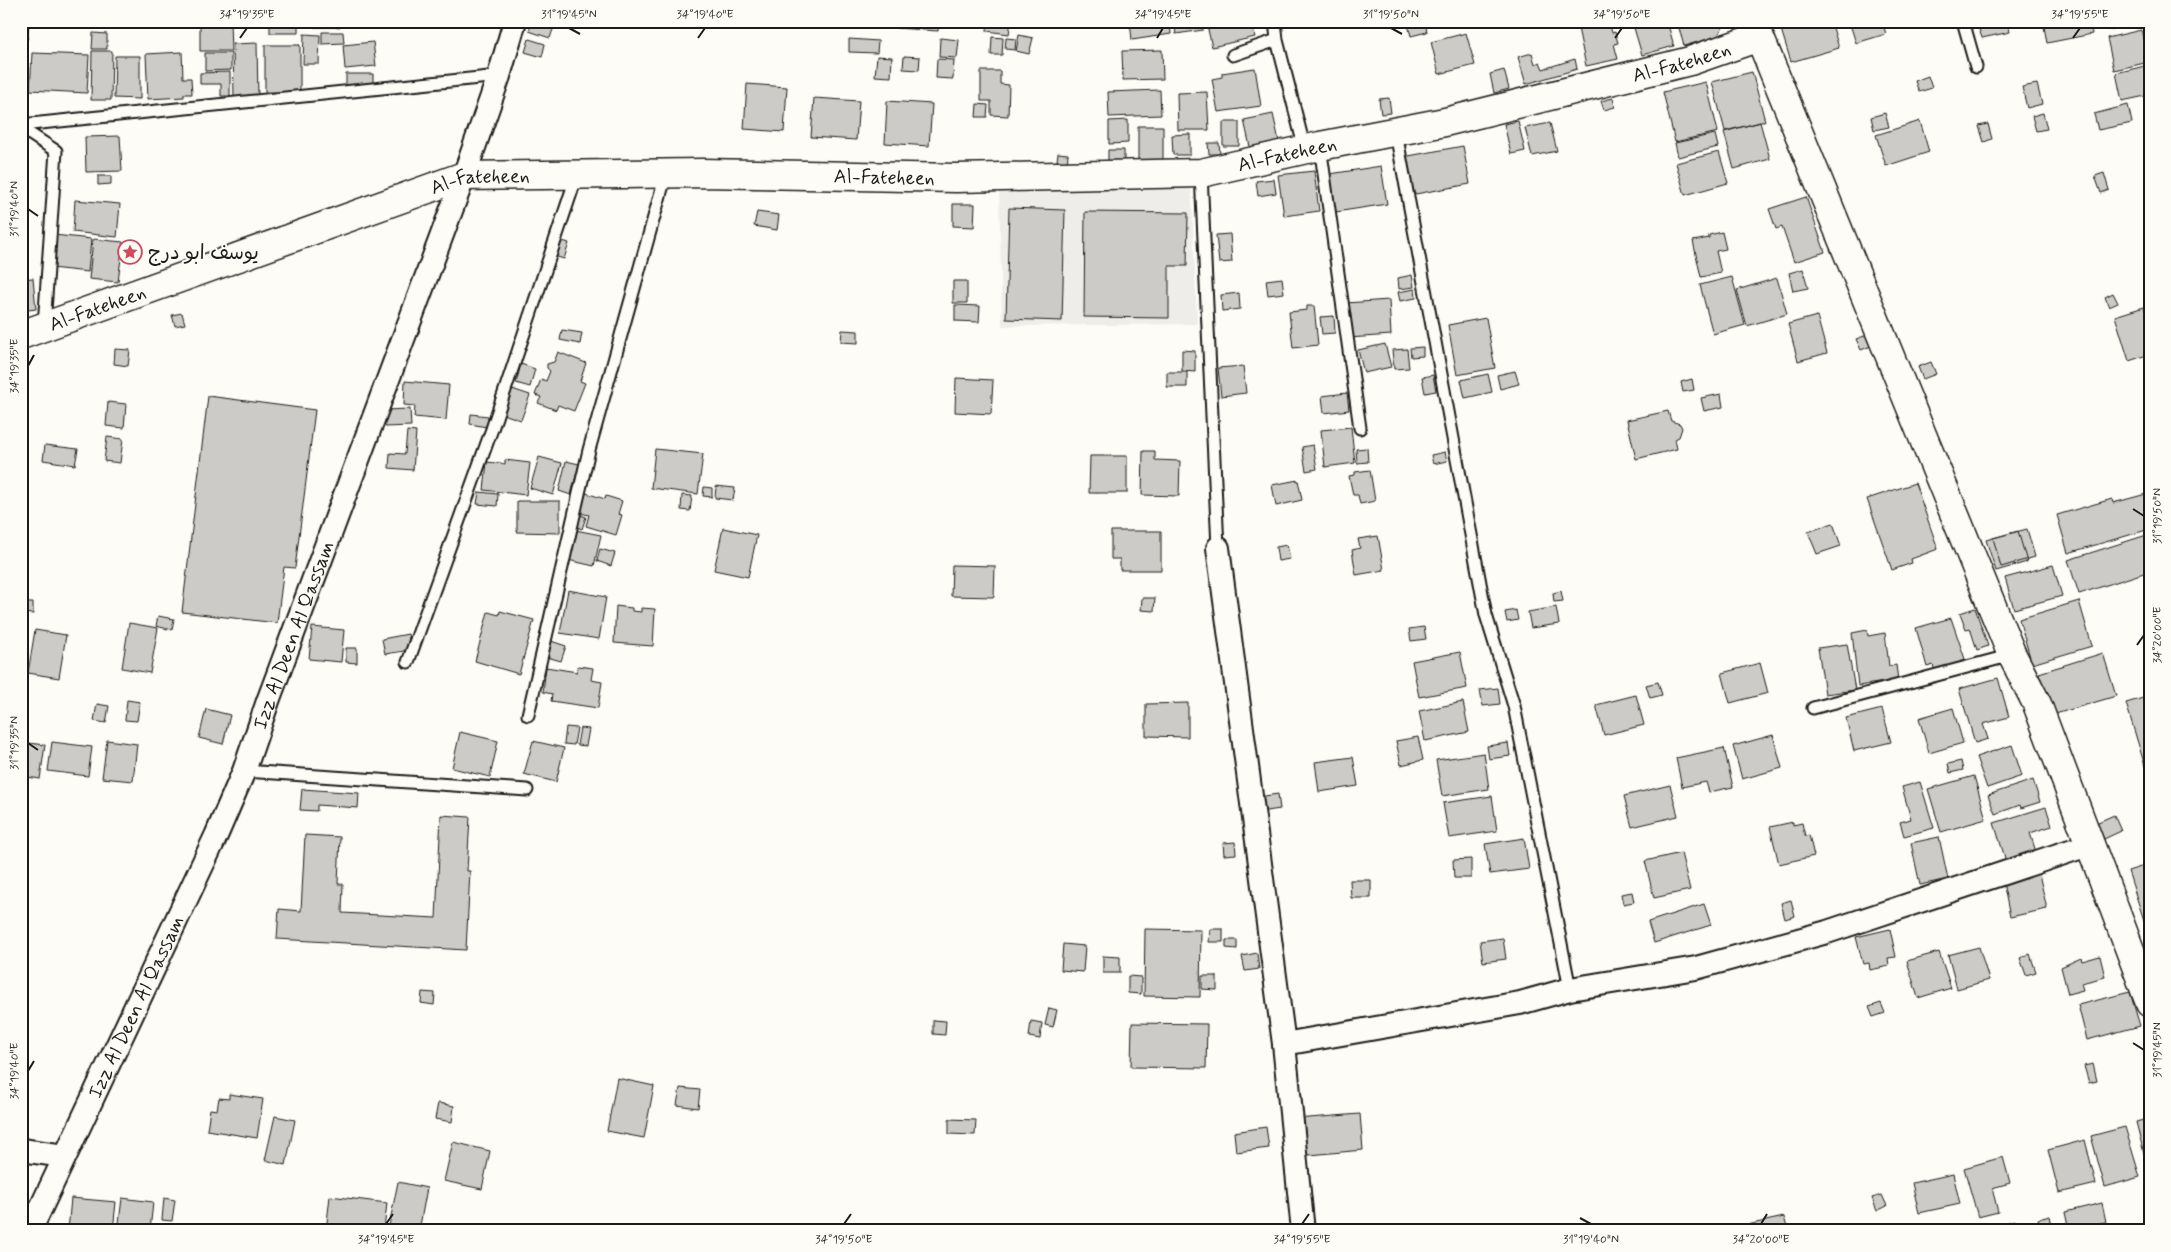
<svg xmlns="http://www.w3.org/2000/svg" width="2171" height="1252" font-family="Mynerve,'Playpen Sans Arabic',sans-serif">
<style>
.built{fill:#eeede9}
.building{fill:#cccbc8;stroke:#1c1c1c}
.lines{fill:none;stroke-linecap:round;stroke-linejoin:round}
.lane-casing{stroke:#1c1c1c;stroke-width:15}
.street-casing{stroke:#1c1c1c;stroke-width:26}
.secondary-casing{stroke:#1c1c1c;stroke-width:31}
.lane{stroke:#fdfcf7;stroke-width:11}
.street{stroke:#fdfcf7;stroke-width:22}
.secondary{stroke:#fdfcf7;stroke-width:28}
.ticks{fill:none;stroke:#1c1c1c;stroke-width:2}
.labels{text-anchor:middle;stroke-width:4;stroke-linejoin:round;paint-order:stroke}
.street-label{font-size:20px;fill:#1c1c1c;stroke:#fdfcf7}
.poi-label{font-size:20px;fill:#1c1c1c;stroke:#fdfcf7;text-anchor:start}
.neatline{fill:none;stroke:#1c1c1c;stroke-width:2}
.ticks-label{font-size:12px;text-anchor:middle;fill:#1c1c1c}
</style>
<rect width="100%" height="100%" fill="#fdfcf7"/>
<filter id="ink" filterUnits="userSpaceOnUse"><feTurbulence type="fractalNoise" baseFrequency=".02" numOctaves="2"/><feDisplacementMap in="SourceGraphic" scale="10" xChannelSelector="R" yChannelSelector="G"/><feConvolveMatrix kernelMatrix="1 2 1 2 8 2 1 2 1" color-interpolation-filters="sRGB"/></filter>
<g filter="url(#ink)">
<path class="built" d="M1191 179 1197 324 1002 326 999 183Z"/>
<path class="building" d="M200 21H230L231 51H200Z
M270 21H298V33H270Z
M314 21H339L340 27H314Z
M344 21H378V24H344Z
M384 21H451V23L384 24Z
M532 21H556L550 38 529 31Z
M897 21H939L938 31 896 28Z
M988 21H1011L1009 34 987 31Z
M1130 21H1170L1171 34 1132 40Z
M1174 21H1201L1203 30 1176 34Z
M1206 21H1251L1255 37 1212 47Z
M1407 21H1425L1427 32 1411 36Z
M1609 21 1612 33 1615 32 1618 43 1614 44 1618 59 1586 66 1578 28Z
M1632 21H1667L1674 46 1642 55Z
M1677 21H1720L1722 28 1718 36 1684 46Z
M1798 21H1831L1839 48 1791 62 1780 26Z
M1849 21H1882L1886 34 1856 43Z
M1976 21H2008V22L1978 29Z
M2043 21H2090L2092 34 2047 43Z
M2106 21H2145L2108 30Z
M2008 23 2010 32 1982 38 1979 29Z
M2141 30 2149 62 2114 70 2107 38Z
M322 32H343L344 43 322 44Z
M93 33 107 34V49H92Z
M1466 33 1475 65 1439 74 1431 42Z
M304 34 320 35 319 64H303Z
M1019 35 1033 38 1029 54 1016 51Z
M992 37 1003 38 1002 55H991Z
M940 38 959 40 957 58 939 57Z
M1006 38 1016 39 1015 50 1005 49Z
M529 39 545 44 542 57 525 52Z
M849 39 878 41 877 53 849 52Z
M373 42 376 66 345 69 343 45Z
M257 43 258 98H234L233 44Z
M265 45H300V93L265 92Z
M1162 50 1163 79 1123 80 1122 51Z
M92 51H112L111 100H91Z
M182 52 183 78H191L192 94H184V97L148 99 146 54Z
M32 53 89 55 87 93 30 90Z
M205 53H231V70L205 71Z
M1532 53 1535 64 1540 62 1543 69 1575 59 1577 69 1526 84 1518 57Z
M115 56H140V99L114 98Z
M877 56 892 57 891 77 875 76Z
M904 56 920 57 919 70 903 69Z
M937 59 954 60 953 79 936 78Z
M2149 65 2150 95 2122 101 2116 73Z
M1255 68 1261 106 1218 112 1212 79 1222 77V73Z
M1504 70 1509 89 1494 93 1490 74Z
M981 71H1000V84L1009 85 1008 116 991 115V101H981Z
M230 72V96H221V84H200V73Z
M1752 72 1765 121 1725 131 1712 82Z
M346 74H373V87H346Z
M1928 76 1932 88 1919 92 1915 81Z
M1706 82 1718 132 1675 142 1663 92Z
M747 84 787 87 784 132 744 129Z
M2037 84 2042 104 2027 108 2022 87Z
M1160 90 1161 115 1109 117 1108 92Z
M1207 92 1209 130H1178L1177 93Z
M814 98 859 101 856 140 811 137Z
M1389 98 1391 113 1381 114 1379 99Z
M1613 98 1615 107 1604 110 1601 101Z
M887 101 932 104 929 146 885 143Z
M977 104 988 105 987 117H976Z
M2128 105 2132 123 2098 130 2094 114Z
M1885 113 1889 127 1874 130 1871 117Z
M2043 113 2047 129 2036 131 2032 116Z
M1273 114 1279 141 1250 147 1244 120Z
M1128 120V143L1109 144V121Z
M1518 121 1525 151 1511 154 1504 124Z
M1920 121 1929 152 1886 166 1876 135Z
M1223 122H1239V146H1223Z
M1760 122 1770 159 1734 169 1724 132Z
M1550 123 1557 151 1532 156 1525 128Z
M1988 124 1992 139 1984 142 1979 126Z
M1138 126H1163V160H1138Z
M1190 134V155H1173L1172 135Z
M1715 134 1718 147 1678 157 1675 143Z
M120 136 122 171 86 172 85 137Z
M1208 143H1219L1220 154H1209Z
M1463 146 1470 184 1410 195 1403 157Z
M1108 150H1124V167H1108Z
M1719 152 1728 183 1685 195 1676 163Z
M1058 153 1068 154 1067 169 1056 168Z
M1381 166 1387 204 1336 212 1330 174Z
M1314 171 1319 211 1284 216 1278 175Z
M2104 173 2109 190 2101 193 2095 176Z
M98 176H111V184L98 185Z
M1274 179 1276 193 1258 196 1256 181Z
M21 191H25L23 227H21Z
M1806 197 1825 252 1794 262 1782 227 1776 229 1769 209Z
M75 200 120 204 117 237 73 232Z
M953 204H975L974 227 953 226Z
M1009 208 1065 210 1062 321 1006 319Z
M757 212 779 215 777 230 754 226Z
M1085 212 1188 213 1187 266H1169V318L1084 317Z
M1722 232 1726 249 1716 251 1721 273 1701 277 1693 241 1709 238V235Z
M1230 234 1232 262 1219 263 1216 235Z
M54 235 91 239 88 272 51 268Z
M93 239 123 242 118 282 89 279Z
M559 240 569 243 564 259 554 256Z
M1803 269 1808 288 1793 291 1789 273Z
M1412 275 1414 287 1399 289 1398 278Z
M1732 277 1745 325 1713 334 1700 285Z
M33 278 36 309 21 311V279Z
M1282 278 1284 293 1268 295 1266 280Z
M1777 278 1787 314 1747 326 1737 290Z
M953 281H967V303H953Z
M1415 289 1416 298 1400 301 1398 292Z
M1239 293 1240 309 1222 311 1221 295Z
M2113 293 2118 303 2109 307 2105 297Z
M1389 300 1391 335 1349 338 1346 303Z
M955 305 980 306 979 322 955 321Z
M1307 306H1314L1318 345 1293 348 1289 312 1307 310Z
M2144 307 2150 325V354L2129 361 2115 316Z
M182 313 185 324 175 326 172 315Z
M1334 316 1335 333 1322 334 1320 317Z
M1817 316 1827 353 1798 361 1788 324Z
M1486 318 1495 368 1457 375 1448 325Z
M562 330 582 333 580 344 560 340Z
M842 330 858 331V343L841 342Z
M1867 335 1871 346 1861 350 1856 339Z
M1385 344 1391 367 1364 373 1358 350Z
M1423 347V356L1411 357 1410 348Z
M115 349 130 350 128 366 114 364Z
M1407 349 1409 368 1394 369 1392 350Z
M1182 350 1195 351V372L1182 371Z
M558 352 586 363 580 381 585 383 574 411 558 405 556 410 538 403 541 397 535 395 541 379 546 381 550 371 547 368V364L554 362Z
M1931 362 1936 374 1923 379 1918 367Z
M521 364 535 369 530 387 516 383Z
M1243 366 1246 393 1221 396 1218 368Z
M1515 371 1519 384 1500 389 1497 375Z
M1167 372H1187V387H1167Z
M1488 374 1492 392 1465 398 1461 380Z
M1433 375 1436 391 1425 393 1422 377Z
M956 378 993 380 991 414 955 412Z
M1692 379 1694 390 1683 392 1681 382Z
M405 381 449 385 446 420 414 417 415 406 404 405Z
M512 389 530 395 521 420 503 414Z
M1347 393 1349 410 1324 413 1322 396Z
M1721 394 1723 407 1704 411 1701 398Z
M208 396 315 410 295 568 284 567 277 623 182 612Z
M108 402 126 404 124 428 106 426Z
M410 409 411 426 385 427 384 410Z
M1668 411 1671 421 1680 424 1682 428 1679 437 1675 439 1677 449 1636 459 1627 420Z
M471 414 488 416 487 427 470 424Z
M1351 427 1355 463 1325 467 1321 430Z
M407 431 416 432 413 470 389 468 390 453 405 454Z
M107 437 123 439 120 463 104 461Z
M45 445 78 449 75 465 43 460Z
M1313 445 1317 469 1306 471 1302 447Z
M1367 448 1368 462 1357 463 1356 449Z
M655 449 703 454 698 494 651 488Z
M1143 451H1155V460L1180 461 1179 496 1142 495Z
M1445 452 1447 461 1433 464 1431 455Z
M1090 456H1127V493H1089Z
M539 457 562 463 553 495 530 488Z
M505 460 530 463 526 495 484 490 487 462 505 464Z
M566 461 579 464 571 495 559 491Z
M1370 470 1375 501 1360 504 1358 495H1353L1349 476 1355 475V472Z
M1298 480 1302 500 1276 506 1272 485Z
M1915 483 1938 549 1911 559 1912 563 1892 570 1867 499Z
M716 486 735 488 733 500 715 498Z
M704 487 712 488V497L703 496Z
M479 492 498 494 497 506 477 504Z
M586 493 605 499 606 496 622 501 618 514 622 515 616 535 586 526 589 515 580 513Z
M2150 493V529L2068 553 2057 515 2112 499 2113 503Z
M682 495 692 496 690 511 681 510Z
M517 501H560V533L517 532Z
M578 514 586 517 582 529 575 526Z
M1833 523 1841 546 1817 554 1808 532Z
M723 528 757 535 748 577 714 570Z
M2027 529 2035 557 2001 567 1993 538Z
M575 530 601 535 594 566 568 560Z
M1111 531H1161V570H1120V559H1111Z
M2018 531 2027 562 1996 571 1986 540Z
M2150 534V571L2079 594 2068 560Z
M1378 536 1384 570 1356 575 1352 550 1360 548 1358 539Z
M1287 545 1290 559 1278 561 1276 547Z
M600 549 615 553 611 566 597 561Z
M952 565 995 566 994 597 951 596Z
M2053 565 2062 596 2014 609 2005 578Z
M568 590 606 597 599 639 560 633Z
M1561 591 1563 601 1554 602 1553 593Z
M1142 598H1155L1154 611 1141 610Z
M2079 601 2092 646 2032 664 2019 619Z
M23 603H33V614L23 613Z
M616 606 632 608V611L641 612V608L655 609 653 646 614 643Z
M1556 607 1559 624 1531 628 1528 612Z
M1975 608 1988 646 1977 650 1970 628 1966 629 1960 613Z
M1516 610 1518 620 1507 622 1505 612Z
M500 611 534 620 519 674 475 661 488 612 499 615Z
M158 616 174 619 172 630 156 626Z
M1951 618 1967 665 1936 674 1933 665 1927 667 1916 628Z
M129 623 158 628 150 673 122 668Z
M312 627 344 630 341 662 309 659Z
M1424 627 1426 639 1411 641 1409 629Z
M35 630 66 635 59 678 28 673Z
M1867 630 1868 636 1885 633 1889 666 1896 665 1898 680 1858 686 1852 633Z
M408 634 411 650 385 654 382 639Z
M551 641 566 646 561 661 547 657Z
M1847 644 1855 690 1825 694 1818 648Z
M346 648H357V663L346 662Z
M1460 652 1467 688 1419 697 1412 661Z
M2103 653 2116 696 2052 715 2039 673Z
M1760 663 1768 693 1730 703 1722 673Z
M578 666 593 668 591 680 602 682 598 708 551 701 552 694 543 692 546 667 577 672Z
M1998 678 2009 717 1983 724 1988 739 1975 743 1959 689Z
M1658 682 1662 695 1650 698 1646 685Z
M1498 688 1500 704 1483 706 1480 690Z
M1636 695 1644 725 1604 735 1596 705Z
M2150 696V783L2126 703Z
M127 700 140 702 137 721 125 720Z
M1463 702 1469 732 1425 741 1419 711Z
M1188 703V737L1146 736V704Z
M97 704 109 706 106 723 94 721Z
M1953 708 1963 743 1929 753 1919 718Z
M206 709 230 715 223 744 199 738Z
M1882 709 1891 742 1854 751 1846 718Z
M566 727 577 728 574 745 564 744Z
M580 728 589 729 586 746 577 745Z
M460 732 498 741 490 777 452 768Z
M1773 735 1782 768 1742 779 1733 746Z
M1418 737 1423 760 1401 765 1396 741Z
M107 740 137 744 133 781 102 778Z
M533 741 564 748 556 782 524 774Z
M21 742 45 745 40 779 21 776Z
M52 742 92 747 88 776 48 771Z
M1508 743 1510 756 1489 759 1487 746Z
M2012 745 2022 776 1987 788 1976 757Z
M1724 748 1733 787 1709 792 1706 782 1682 787 1676 758Z
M1484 753 1489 789 1442 796 1436 760Z
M1353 757 1358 786 1319 792 1315 762Z
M1961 761 1963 770 1950 773 1948 764Z
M1974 776 1986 819 1941 832 1928 789Z
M2033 780 2040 802 2021 808 2020 805 1995 814 1988 795Z
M1920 782 1934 828 1904 836 1900 822 1911 819 1902 787Z
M1670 785 1678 816 1632 827 1624 796Z
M302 789 359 793 358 808 317 805V811L300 810Z
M1278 794 1280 809 1260 812 1258 797Z
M1492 796 1497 831 1449 838 1443 803Z
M2046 807 2052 826 2030 833 2036 852 2006 861 1994 823Z
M441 815 470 817 467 871H470L466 950 277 939 279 909 301 911 305 835 340 837 338 884H343L342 913 436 918Z
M2114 815 2121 831 2104 839 2096 823Z
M1793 822V825L1802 823 1805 836 1809 835 1814 856 1779 864 1770 827Z
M1939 837 1948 879 1920 885 1911 843Z
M1524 838 1529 869 1490 874 1485 844Z
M1235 842 1236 854 1224 855 1223 843Z
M1681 853 1690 890 1654 898 1645 861Z
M1471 859V878H1454L1453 860Z
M2150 864V939L2128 871Z
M2039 874 2047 909 2010 917 2003 882Z
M1350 880H1371V898H1351Z
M1632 892 1634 902 1623 904 1621 894Z
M1791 900 1795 916 1785 919 1781 903Z
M1704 904 1711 925 1654 943 1648 922Z
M1145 929 1201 930 1200 997 1144 996Z
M1210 929H1223V942H1209Z
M1890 929 1896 957 1888 958 1889 966 1870 970 1869 963 1863 964 1856 937Z
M1503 938 1506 959 1483 962 1480 941Z
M1226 940H1237V949L1226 948Z
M1063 944 1085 946 1083 972 1061 970Z
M1979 947 1989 980 1957 989 1948 955Z
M1939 952 1951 988 1918 998 1907 961Z
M1257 953 1259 969 1245 971 1242 956Z
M2030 954 2036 972 2026 975 2020 958Z
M1103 956 1120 957V973H1103Z
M2100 956 2105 977 2081 983 2083 990 2068 994 2061 967 2081 958 2082 961Z
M1128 976 1141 977V994L1128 993Z
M1202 976H1217V990L1202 989Z
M422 992 435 993 434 1005 421 1003Z
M2130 992 2140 1026 2087 1040 2078 1005Z
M1881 1003 1885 1013 1873 1017 1869 1007Z
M1049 1008 1057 1010 1053 1027 1045 1025Z
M933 1020 946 1021 945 1035 933 1034Z
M1031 1021 1042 1023 1040 1039 1029 1037Z
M1132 1023 1207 1024 1206 1068 1131 1067Z
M2093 1064 2097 1081 2089 1083 2084 1066Z
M617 1078 654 1086 644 1138 607 1131Z
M680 1088 700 1090 698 1108 677 1105Z
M229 1094 263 1099 257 1138 207 1130 210 1109 217 1110 219 1098 229 1099Z
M438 1103 454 1106 452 1122 435 1119Z
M1360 1114 1363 1150 1299 1156 1296 1119Z
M275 1116 295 1120 286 1165 265 1160Z
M2150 1118V1177L2136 1122Z
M949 1119 976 1120 975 1135 949 1134Z
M1266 1127 1269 1148 1236 1152 1234 1132Z
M2125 1127 2140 1177 2105 1187 2091 1136Z
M2085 1140 2096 1184 2059 1193 2048 1150Z
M453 1142 490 1151 482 1189 444 1181Z
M2003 1157 2010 1183 1992 1188 1998 1212 1978 1217 1964 1168Z
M1953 1174 1960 1204 1919 1213 1912 1183Z
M398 1182 427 1188 419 1231H388Z
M1882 1195 1887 1206 1877 1211 1872 1198Z
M330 1196 387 1203 384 1230 370 1228V1231H326Z
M71 1198 116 1202 113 1231H68Z
M122 1198 153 1202 150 1231H118Z
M164 1198 175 1200 172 1221 162 1220Z
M2102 1203 2106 1222 2099 1223 2100 1231H2069L2065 1212Z
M2050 1216 2053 1231H2041L2038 1219Z
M1784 1217 1788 1231H1748L1747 1225Z
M2015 1220 2018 1231H2007L2005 1223Z"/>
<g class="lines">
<g class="lane-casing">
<path id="lane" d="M1275 21 1277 40 1305 150
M1963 21 1976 67
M21 36 22 21
M1233 55 1277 40
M21 125 499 76
M21 128 56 151 44 326
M1396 133 1486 615 1514 706 1570 989
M1320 146 1360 428
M1201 173 1218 548
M408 662 492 429 577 175
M1813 708 2012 655
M528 715 589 450 666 174
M244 771 527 790"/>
</g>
<g class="street-casing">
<g id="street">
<path d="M1218 548 1284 1044 1303 1231"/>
<path d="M1284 1044 1520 1003 1570 989 1696 968 1827 932 2091 844"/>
<path d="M21 1150 65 1156"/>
<path id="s1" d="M30 1231 216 836 244 771 268 701 464 176 499 76 515 21"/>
</g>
</g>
<g class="secondary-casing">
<g id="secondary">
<path d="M1753 21 2012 655 2037 704 2150 1003"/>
<path id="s2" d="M21 335 464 176 702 173 956 178 1201 173 1320 146 1445 122 1690 61 1759 37"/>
</g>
</g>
<use href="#lane" class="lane"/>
<use href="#street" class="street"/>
<use href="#secondary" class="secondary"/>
</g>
</g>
<path class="ticks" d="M569 28 580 34M1391 28 1402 34M240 38 247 28M698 38 705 28M1157 38 1163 28M1615 38 1622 28M2073 38 2080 28M28 209 38 216M28 366 34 355M2133 509 2144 516M2137 645 2144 635M28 743 38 750M2133 1043 2144 1050M28 1071 34 1061M1580 1218 1591 1224M386 1224 393 1214M844 1224 851 1214M1302 1224 1309 1214M1761 1224 1767 1214"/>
<defs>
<g id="sight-ring" transform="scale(1.25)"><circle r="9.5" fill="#fdfcf7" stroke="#d1495b" stroke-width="1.5"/><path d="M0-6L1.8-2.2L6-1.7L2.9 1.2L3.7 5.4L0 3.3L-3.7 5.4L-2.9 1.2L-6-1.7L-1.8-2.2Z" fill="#d1495b"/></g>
</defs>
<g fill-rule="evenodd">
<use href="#sight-ring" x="130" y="252"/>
</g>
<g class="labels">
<g class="street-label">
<text dy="7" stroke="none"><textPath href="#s2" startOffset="1701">Al-Fateheen</textPath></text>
<text dy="7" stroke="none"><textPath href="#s2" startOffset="1296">Al-Fateheen</textPath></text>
<text dy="7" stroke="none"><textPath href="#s2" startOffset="891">Al-Fateheen</textPath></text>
<text dy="7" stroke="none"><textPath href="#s2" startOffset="486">Al-Fateheen</textPath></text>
<text dy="7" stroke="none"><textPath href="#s2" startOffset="81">Al-Fateheen</textPath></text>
<text dy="7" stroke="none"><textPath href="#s1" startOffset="652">Izz Al Deen Al Qassam</textPath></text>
<text dy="7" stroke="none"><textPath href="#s1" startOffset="248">Izz Al Deen Al Qassam</textPath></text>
</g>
<g class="poi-label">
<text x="148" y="259">يوسف ابو درج</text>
</g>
</g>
<rect width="2171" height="1252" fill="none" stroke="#fdfcf7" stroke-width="55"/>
<rect x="28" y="28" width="2116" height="1196" class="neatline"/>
<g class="ticks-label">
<text x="247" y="18">34°19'35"E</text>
<text x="569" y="18">31°19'45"N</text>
<text x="705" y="18">34°19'40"E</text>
<text x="1163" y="18">34°19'45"E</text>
<text x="1391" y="18">31°19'50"N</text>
<text x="1622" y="18">34°19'50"E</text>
<text x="2080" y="18">34°19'55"E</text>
<text transform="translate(14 209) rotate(-90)" y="4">31°19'40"N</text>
<text transform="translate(14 366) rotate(-90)" y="4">34°19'35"E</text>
<text transform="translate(2157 516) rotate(-90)" y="4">31°19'50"N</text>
<text transform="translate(2157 635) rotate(-90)" y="4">34°20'00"E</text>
<text transform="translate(14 743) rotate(-90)" y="4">31°19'35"N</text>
<text transform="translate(2157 1050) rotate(-90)" y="4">31°19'45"N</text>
<text transform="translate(14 1071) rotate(-90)" y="4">34°19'40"E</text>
<text x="386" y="1243">34°19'45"E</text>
<text x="844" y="1243">34°19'50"E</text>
<text x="1302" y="1243">34°19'55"E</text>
<text x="1591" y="1243">31°19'40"N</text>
<text x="1761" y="1243">34°20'00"E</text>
</g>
</svg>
